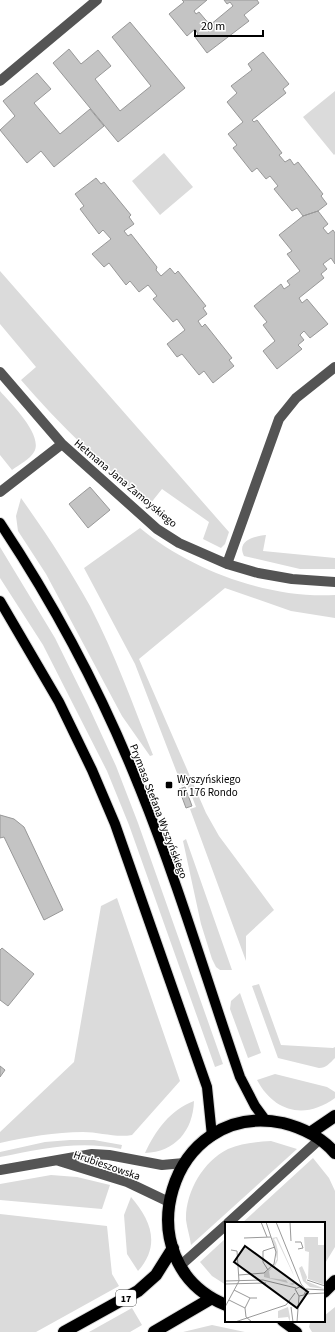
<svg xmlns="http://www.w3.org/2000/svg" width="335" height="1332" font-family="'Source Sans 3',sans-serif">
<style>
.green{fill:#dbdbdb}
.building{fill:#c4c4c4;stroke:#989898}
.lines{fill:none;stroke-linecap:round;stroke-linejoin:round}
.major-casing{stroke:#dbdbdb;stroke-width:12}
.highway-casing{stroke:#dbdbdb;stroke-width:14}
.minor{stroke:#545454;stroke-width:10}
.major{stroke:#000;stroke-width:10}
.highway{stroke:#000;stroke-width:12}
.poi-dot{fill:#000;stroke:#fff;stroke-width:1.5}
.labels{text-anchor:middle;stroke-width:3;stroke-linejoin:round;paint-order:stroke}
.shield{fill:#fff;stroke:#4c4c4c;stroke-width:1}
.shield-label{font-size:10px;font-weight:bold;fill:#000}
.street-label{font-size:11px;fill:#000;stroke:#fff}
.poi-label{font-size:11px;fill:#000;stroke:#fff;text-anchor:start}
.inset-road{fill:none;stroke:#999;stroke-width:1}
.view{fill:#000;fill-opacity:0.15;stroke:#000;stroke-width:2}
.inset-edge{fill:none;stroke:#000;stroke-width:2}
</style>
<rect width="100%" height="100%" fill="#fff"/>
<path class="green" d="M335 91V154L334 155 303 117Z
M164 153 193 187 160 215 132 181Z
M0 271 229 532 225 544 221 548 203 539 209 522 162 489 150 504C103 467 60 425 21 380L36 367 0 324Z
M0 391C10 403 44 435 34 452 30 459 20 464 12 470L0 455Z
M21 498C46 533 69 568 90 606 115 654 133 705 153 755L150 756 122 716 46 574 18 531 16 516Z
M140 528C190 570 269 599 335 595V618L291 611 225 588 139 659 206 813 219 836 274 910 246 936V961L190 809 196 807 187 784 182 786 135 664 84 568Z
M266 535 263 551 335 558V569H300L244 556C236 540 255 536 266 535Z
M0 547 55 638 88 705 116 766 138 823 223 1064 215 1067 129 825 107 771 43 645 0 578Z
M186 839 232 970H220L216 967 212 959 201 924 183 841Z
M117 898 180 1081 132 1135C116 1138 99 1132 83 1132 55 1132 27 1137 0 1143V1132L74 1062 101 906Z
M259 984 281 1045 333 1048 335 1047V1058C330 1063 326 1068 319 1068L278 1058 252 986Z
M240 993 261 1053 248 1058 230 1009 231 1001Z
M275 1074 327 1087 335 1092V1098C305 1120 274 1112 257 1080Z
M194 1101C193 1131 175 1152 145 1153 155 1131 171 1109 194 1101Z
M70 1140H94L122 1145 121 1149C79 1140 41 1149 0 1157V1152L45 1142Z
M271 1141 297 1149 191 1245C190 1237 187 1228 186 1220 185 1193 203 1161 228 1149 242 1143 256 1142 271 1141Z
M313 1158 329 1178 335 1191V1247L324 1265V1223H242Z
M51 1175 77 1177 110 1185 102 1209 0 1200V1184Z
M131 1197C151 1220 161 1245 138 1271L127 1254 124 1215Z
M0 1214 107 1226 112 1274 119 1286 36 1332H0Z
M226 1238V1285L212 1276 200 1262Z
M335 1307V1332H312L309 1327 310 1323 315 1321H324V1316Z
M132 1308 142 1325 130 1332H89Z
M212 1325 245 1332H183Z"/>
<path class="building" d="M182 0H207L194 11 196 14 199 12 210 25 233 6 230 2 227 4 224 0H257L259 3 244 15 249 21 207 53 195 37 198 34 195 29 187 36 169 14 184 2Z
M130 22 185 88 118 142 53 63 69 49 81 64 98 50 111 66 95 79 120 111 151 86 112 37Z
M263 52 289 84 283 89 286 93 252 120 254 122 257 120 282 153 279 155 285 162 290 159 294 165 298 162 323 194 321 196 327 204 318 211 303 216 297 208 292 211 274 189 278 186 270 176 266 179 257 168 252 172 233 148 237 145 228 134 243 122 227 102 237 93 231 86 252 70 248 64Z
M37 73 51 89 34 103 60 134 90 109 104 126 54 167 41 151 27 163 0 130 15 116 3 101Z
M96 178 101 184 104 182 131 215 129 217 134 224 124 231 128 236 131 234 157 267 156 270 161 276 170 268 175 274 178 271 206 306 203 308 207 314 198 321 202 327 205 324 232 358 229 360 234 366 213 383 204 371 199 375 182 354 177 357 167 344 185 330 177 319 173 322 153 299 157 296 148 285 139 292 130 281 126 285 109 263 104 267 92 254 111 239 103 230 99 234 80 209 84 206 75 194Z
M318 211 328 224 323 228 328 234 333 230 335 233V264L331 258 323 264 327 269 321 274 324 278 299 298 302 303 307 299 328 324 310 338 304 331 300 335 304 340 298 345 302 349 277 369 263 351 275 341 263 325 267 322 254 306 281 284 284 289 290 285 287 281 300 271 287 254 292 251 279 235 303 216Z
M90 487 110 510 88 528 69 504Z
M185 787 192 806 186 808 179 789Z
M0 815 14 819 24 827 63 910 44 920 4 837 0 838Z
M2 948 34 974 8 1006 0 1000V950Z
M0 1066 5 1070 0 1077Z"/>
<g class="lines">
<g class="major-casing">
<path id="major" d="M0 523C56 607 103 696 140 789 178 883 207 981 240 1077L255 1106 266 1121
M0 601 59 702 92 770 115 824 207 1087 212 1136
M282 1321 297 1332"/>
</g>
<g class="highway-casing">
<path id="highway" d="M310 1133 335 1116
M324 1292 335 1281
M226 1305C122 1263 169 1099 283 1123 303 1128 322 1138 335 1153
M64 1332 138 1291 156 1275 173 1248
M154 1332 212 1298"/>
</g>
<path class="minor" d="M0 81 97 0
M0 372 62 444 157 529 179 543 227 564 258 573 292 579 335 582
M0 492 62 444
M227 564 279 419 296 398 335 367
M59 1161 127 1182 169 1202
M0 1170 92 1154 109 1155 162 1165 184 1163
M228 1223 320 1139
M181 1265 226 1225"/>
<use href="#major" class="major"/>
<use href="#highway" class="highway"/>
</g>
<rect class="poi-dot" x="165" y="781" width="8" height="8" rx="2"/>
<g class="labels">
<rect class="shield" x="116" y="1290" width="20" height="16" rx="3"/>
<g class="shield-label">
<text x="126" y="1302">17</text>
</g>
<g class="street-label">
<text transform="translate(126 483) rotate(40)" y="4">Hetmana Jana Zamoyskiego</text>
<text transform="translate(159 811) rotate(69)" y="4">Prymasa Stefana Wyszyńskiego</text>
<text transform="translate(107 1165) rotate(19)" y="4">Hrubieszowska</text>
</g>
<g class="poi-label">
<text x="177" y="783">Wyszyńskiego<tspan x="177" dy="13">nr 176 Rondo</tspan></text>
</g>
</g>
<g transform="translate(225 1222)">
<rect width="100" height="100" fill="#fff"/>
<path d="M52 15 68 51 70 61 68 63 64 62 70 60 68 52 51 16 49 17 51 21 53 29V38L50 44 44 49 45 56 61 58 63 61 39 55V51L47 46 52 37 47 16ZM79 15H93V23H100V63L83 57 84 30 80 29ZM77 44 82 55 81 59 100 67 85 65 78 59 74 46ZM63 85 65 95V100L63 95 53 96V89Z" fill="#dbdbdb"/>
<path class="inset-road" d="M36 0 42 15M51 0 76 62 81 68 79 73 74 74 70 67 77 64M65 0 66 19M19 16 46 15M70 20H76L78 26 73 27M43 48 38 40V29L50 25M14 53 39 51 49 42 51 30 41 0M82 58 100 64M0 59 38 58 71 66M0 62 41 61M81 67 100 68M9 68 25 76H32M80 72 100 71M25 76 20 86 21 95 27 100M4 78 20 86M0 85 14 59 12 29 6 28M66 85 68 100M10 100 61 83 70 71M72 100 74 74"/>
<path class="view" d="M20 24 83 70 72 86 9 40Z"/>
<rect width="100" height="100" class="inset-edge"/>
</g>
<path d="M195 30v6h68v-6" fill="none" stroke="#000000" stroke-width="2"/>
<text x="201" y="30" font-size="12" fill="#000000" stroke="#ffffff" stroke-width="3" paint-order="stroke">20 m</text>
</svg>
